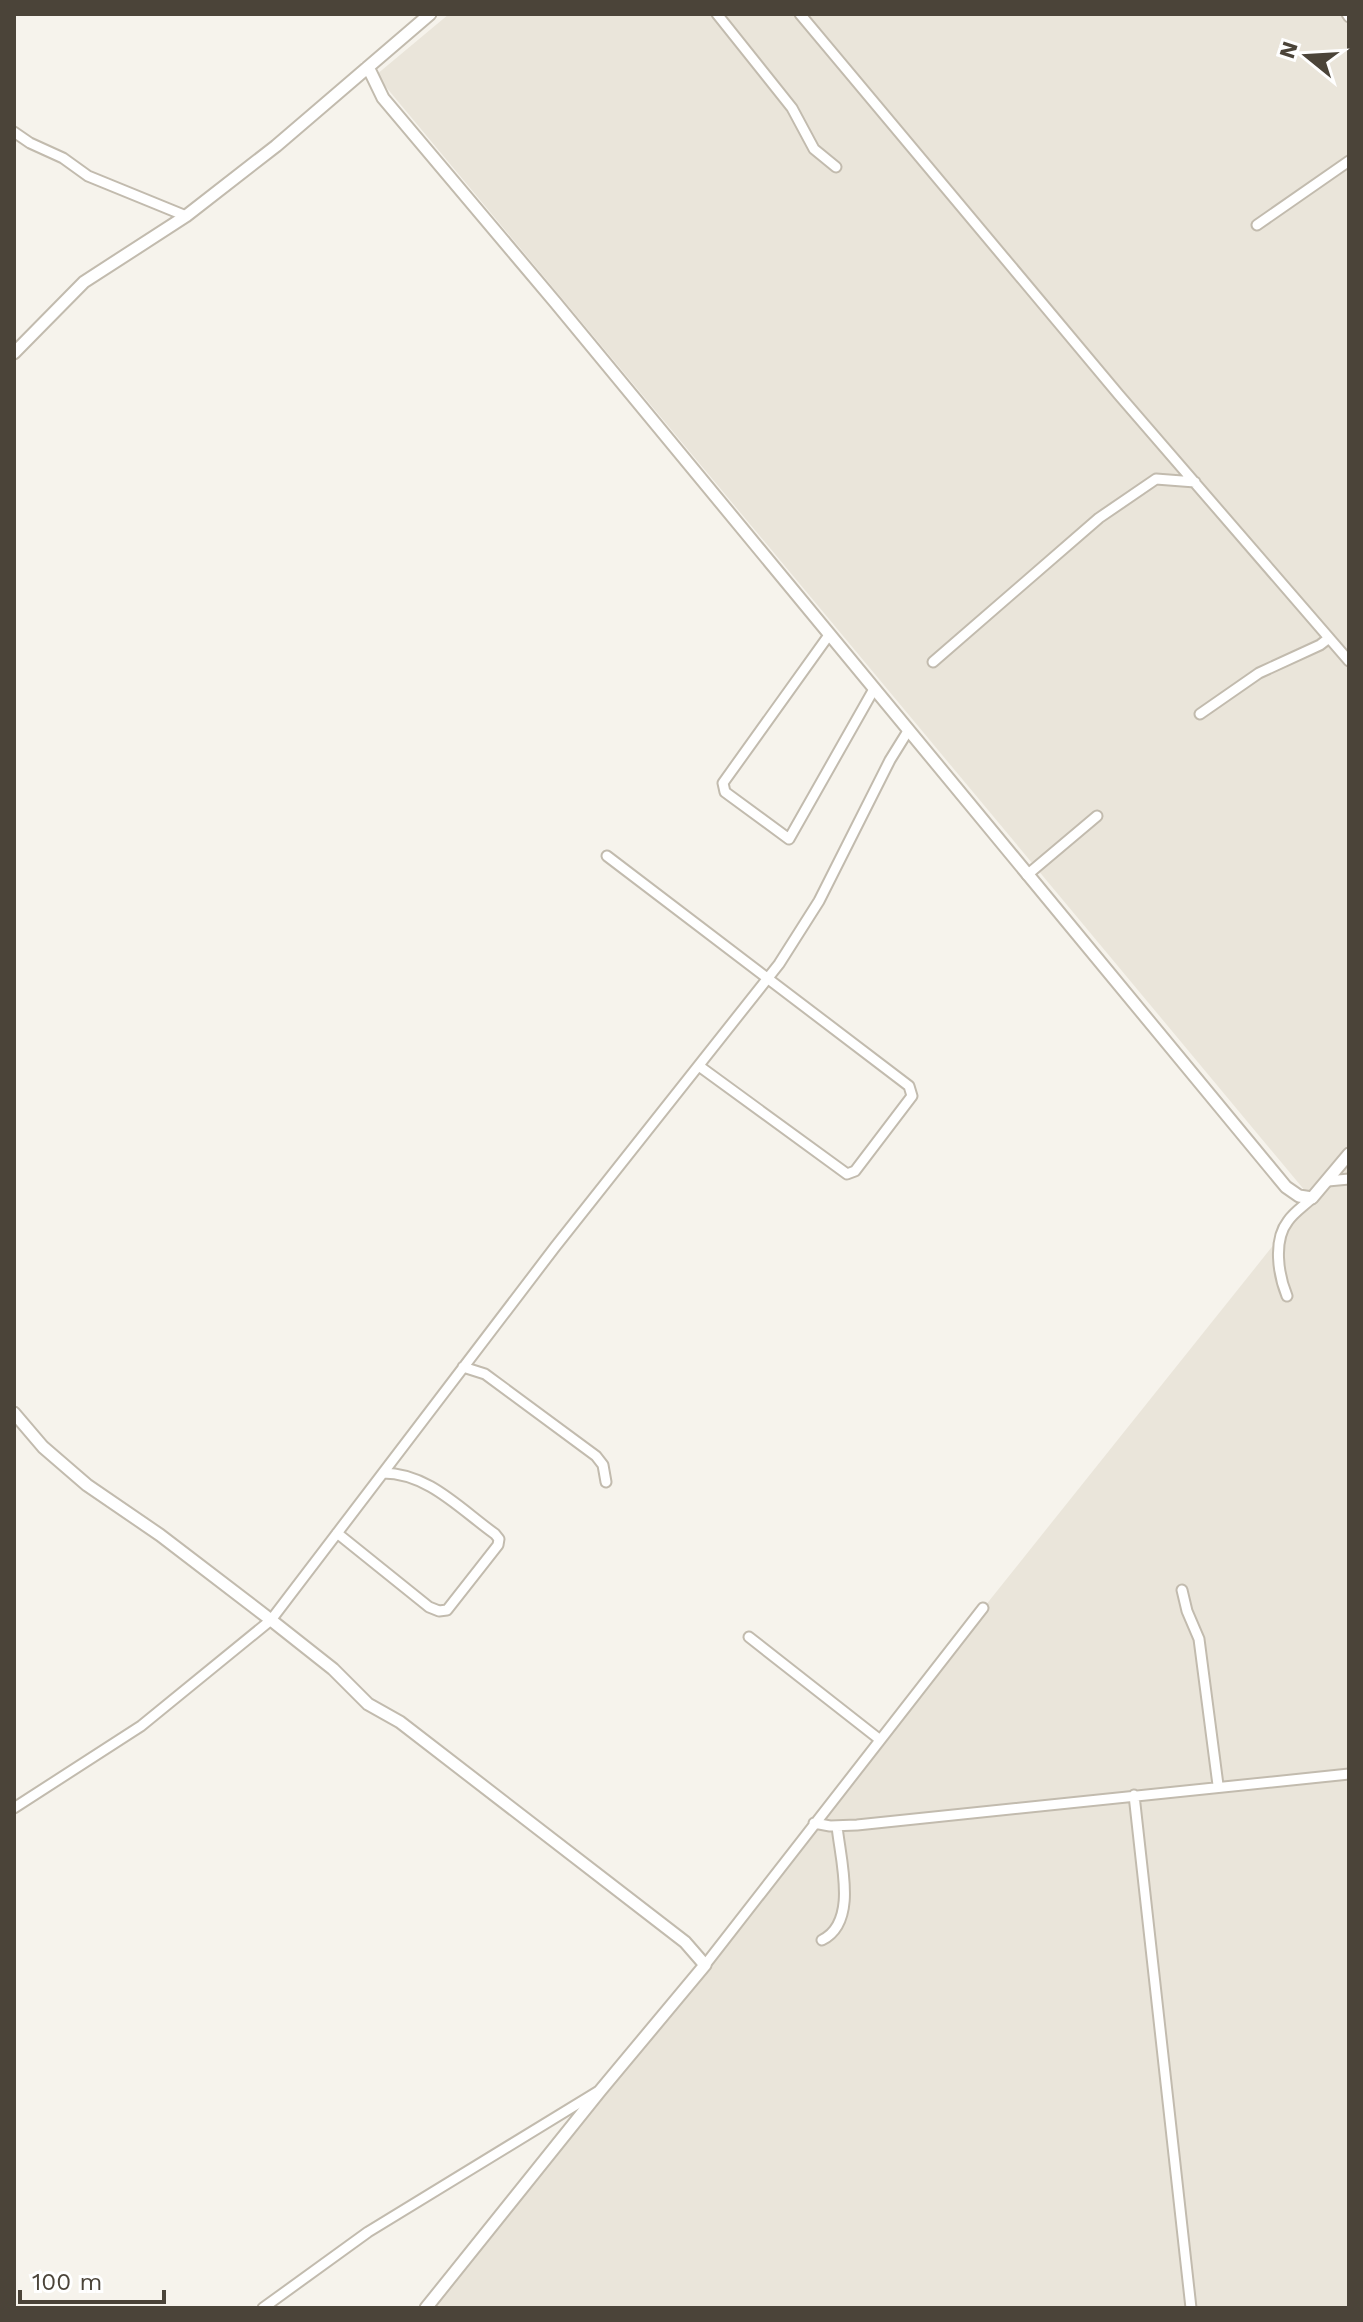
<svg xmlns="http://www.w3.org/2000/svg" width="1363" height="2322" font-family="'Work Sans',sans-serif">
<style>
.residential{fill:#eae5da}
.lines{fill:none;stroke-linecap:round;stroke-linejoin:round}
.minor-casing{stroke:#c2bbae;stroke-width:13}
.tertiary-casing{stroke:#c2bbae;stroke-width:15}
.minor{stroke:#fff;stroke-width:9}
.tertiary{stroke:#fff;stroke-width:11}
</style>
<rect width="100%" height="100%" fill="#f6f3ec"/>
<path class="residential" d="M449 14H1349V2308H424L1311 1198 376 75Z"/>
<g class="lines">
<g class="minor-casing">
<path id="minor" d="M717 14 792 108 814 149 836 167
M800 14 1119 395 1349 661
M1347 14 1349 17
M14 132 30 143 63 158 88 176 186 216
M1257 225 1349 161
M829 635 723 783 725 792 789 839 874 689
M933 662 1099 518 1156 479 1195 482
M1200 714 1259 673 1320 645 1329 638
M607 856 909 1086 912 1096 855 1171 847 1174 699 1066
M1027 875 1097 816
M1328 1181 1349 1179
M1287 1296C1278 1274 1273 1240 1288 1221 1294 1212 1304 1206 1312 1198
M463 1367 485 1374 596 1456 603 1465 606 1482
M337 1533 429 1607 439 1611 447 1610 498 1545 499 1539 495 1534C460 1509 428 1473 383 1473
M1182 1590 1187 1611 1199 1639 1218 1785
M749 1637 879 1739
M1134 1795 1191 2308
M14 1808 141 1726 271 1620 555 1247 779 964 819 901 890 760 908 731
M814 1823 830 1826 857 1825 1349 1774
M822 1940C859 1922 840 1859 837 1826
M705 1965 983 1608
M263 2308 368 2232 597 2092"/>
</g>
<g class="tertiary-casing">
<path id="tertiary" d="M368 67 383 98 555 302 1286 1187 1299 1196 1312 1198 1349 1154
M14 353 84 282 186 216 276 146 430 14
M14 1413 43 1447 87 1485 160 1535 271 1620 333 1669 368 1704 400 1722 685 1942 705 1965 600 2091 426 2308"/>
</g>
<use href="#minor" class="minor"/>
<use href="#tertiary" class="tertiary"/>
</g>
<rect width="1363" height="2322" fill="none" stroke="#4b4439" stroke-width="32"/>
<g transform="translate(1307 56) rotate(288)" stroke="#ffffff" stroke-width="6" paint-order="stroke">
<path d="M0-6L14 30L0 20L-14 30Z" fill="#4b4439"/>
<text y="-12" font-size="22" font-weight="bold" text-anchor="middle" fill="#4b4439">N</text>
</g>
<path d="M20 2290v12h144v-12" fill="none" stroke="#4b4439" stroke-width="4"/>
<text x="32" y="2290" font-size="24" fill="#4b4439" stroke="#ffffff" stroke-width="6" paint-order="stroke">100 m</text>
</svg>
